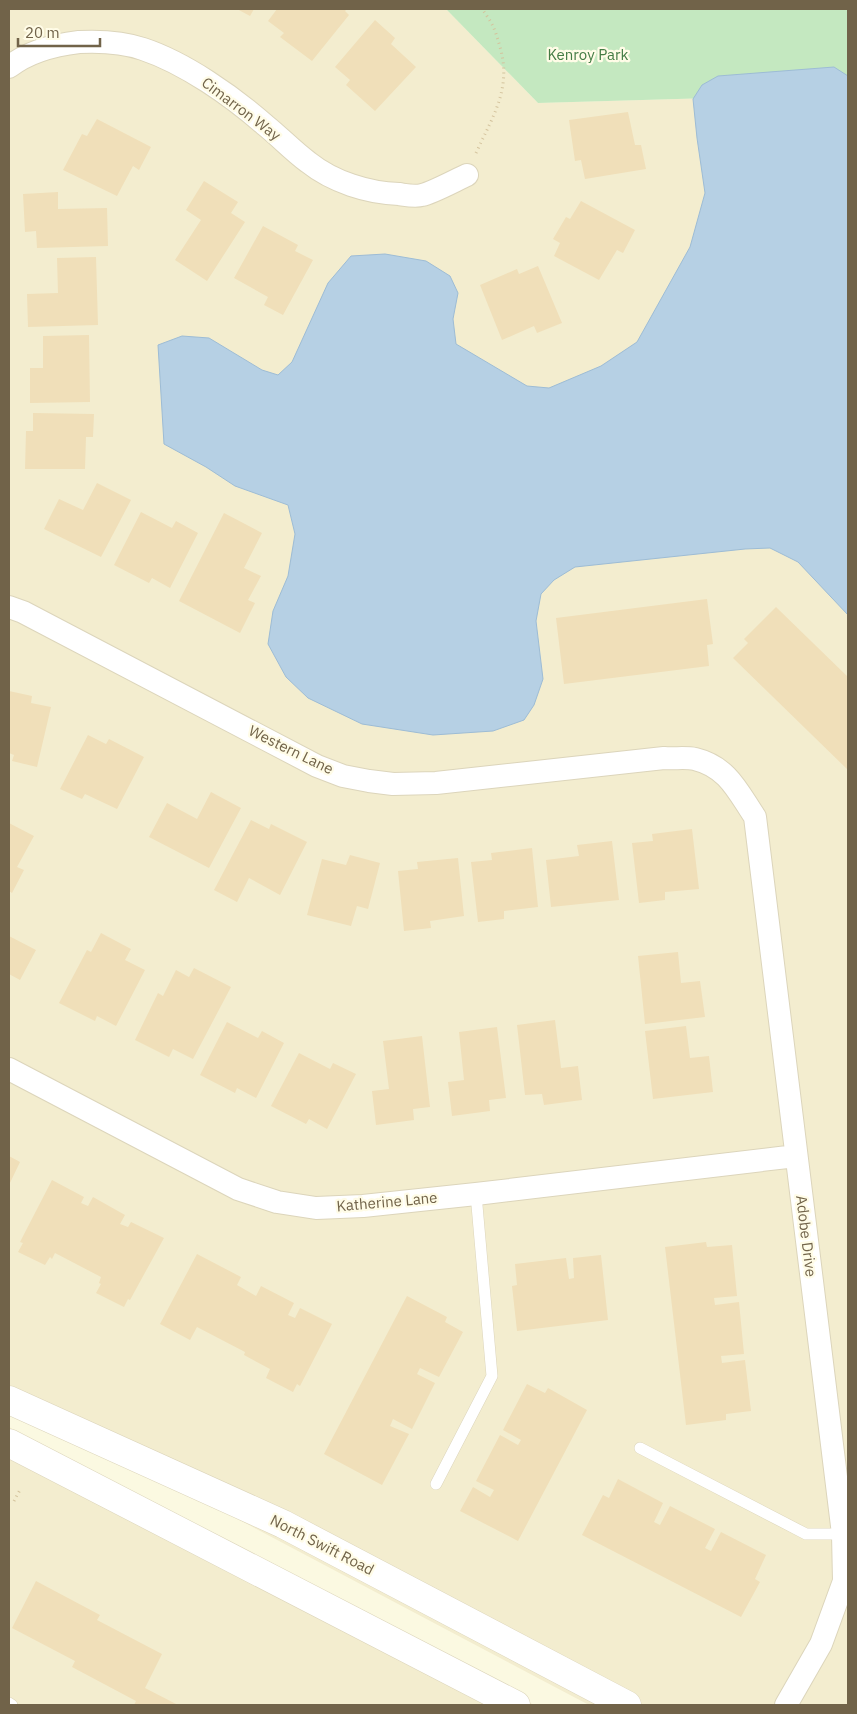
<svg xmlns="http://www.w3.org/2000/svg" width="857" height="1714" font-family="'IBM Plex Sans',sans-serif">
<style>
.residential{fill:#f3edcf}
.green{fill:#c4e8c0}
.water{fill:#b6d0e4;stroke:#9dbcd5}
.building{fill:#f0dfb9}
.lines{fill:none;stroke-linecap:round;stroke-linejoin:round}
.service-casing{stroke:#dcd5bb;stroke-width:12}
.minor-casing{stroke:#dcd5bb;stroke-width:24}
.tertiary-casing{stroke:#dcd5bb;stroke-width:29}
.path{stroke:#d4c39d;stroke-width:3;stroke-dasharray:1 4;stroke-linecap:butt}
.service{stroke:#fff;stroke-width:11}
.minor{stroke:#fff;stroke-width:22}
.tertiary{stroke:#fff;stroke-width:28}
.labels{text-anchor:middle;stroke-width:4.5;stroke-linejoin:round;paint-order:stroke}
.park-label{font-size:15px;fill:#447c44;stroke:#fffce7}
.street-label{font-size:15px;fill:#716349;stroke:#fffce7}
</style>
<rect width="100%" height="100%" fill="#fbf9e1"/>
<path class="residential" d="M9 9H446L538 103 848 94V1705H589L9 1398Z
M9 1427 534 1705H9Z"/>
<path class="green" d="M446 9H848V94L538 103Z"/>
<path class="water" d="M834 67 848 76V615L798 562 770 548 745 549 575 567 554 580 541 594 536 621 543 679 534 705 524 720 493 731 433 735 362 724 308 698 286 677 268 644 273 611 288 576 295 534 288 505 235 486 206 467 164 444 158 345 182 336 209 338 262 370 278 375 292 362 328 283 351 256 385 254 426 261 450 276 458 293 453 319 456 344 527 386 549 388 601 366 637 342 690 247 705 193 697 138 693 99 702 85 718 76Z"/>
<path class="building" d="M237 9H254L250 16Z
M277 9H347L345 11 349 15 312 61 280 37 284 33 268 21Z
M375 20 395 38 391 44 416 67 375 111 346 85 350 80 335 67Z
M628 112 635 145H641L646 169 585 179 581 160 575 161 569 120Z
M97 119 151 147 139 170 133 166 117 196 63 170 82 134 87 136Z
M204 181 238 202 231 213 245 222 207 281 175 260 201 220 186 210Z
M58 192V209L107 208 108 246 37 248 36 231 25 232 23 194Z
M581 201 635 230 623 253 617 250 599 280 554 256 560 243 553 239 566 217 570 219Z
M263 226 298 245 295 251 313 260 283 315 264 305 268 297 234 278Z
M96 257 98 325 28 327 27 294 58 293 57 258Z
M538 266 562 323 537 333 534 326 502 340 480 285 517 269 519 274Z
M89 335 90 402 30 403V368H43V336Z
M33 413 94 414 93 437H86L85 469H25L26 431H33Z
M97 483 131 500 101 557 44 529 59 499 83 510Z
M141 512 172 528 176 521 198 533 170 588 152 578 149 583 114 565Z
M224 513 262 533 244 568 261 576 248 600 255 603 240 633 179 601Z
M707 599 713 644 707 645 709 666 564 684 556 618Z
M776 607 848 677V770L733 658 748 643 744 639Z
M9 691 32 696 31 703 51 707 37 767 12 761 14 755 9 753Z
M88 735 106 744 109 739 144 757 117 809 85 794 82 799 60 789Z
M211 792 241 808 209 868 149 837 167 803 197 819Z
M251 820 269 829 271 824 307 842 280 895 249 878 237 902 214 890Z
M9 823 34 836 17 867 24 870 12 893 9 891Z
M692 829 699 889 665 892V900L639 903 632 843 653 841 652 834Z
M612 841 619 900 551 907 546 860 579 856 577 845Z
M532 848 538 907 504 911V919L478 922 471 862 492 860 491 853Z
M350 855 380 863 368 909 357 906 351 926 307 915 322 859 346 865Z
M458 858 464 916 430 921 431 928 404 931 398 871 418 869 417 862Z
M101 933 131 949 125 960 145 970 116 1026 97 1016 95 1021 59 1003 87 950 91 952Z
M9 936 36 950 20 980 9 974Z
M678 952 681 983 700 981 705 1017 645 1024 638 956Z
M194 968 231 987 193 1059 173 1049 169 1057 135 1040 158 993 163 996 176 970 189 977Z
M555 1020 561 1068 578 1066 582 1100 544 1105 542 1094 525 1095 517 1025Z
M227 1022 258 1038 262 1031 284 1043 256 1098 237 1088 235 1093 200 1075Z
M686 1026 690 1058 709 1056 713 1092 653 1099 645 1031Z
M497 1027 506 1098 489 1100 490 1111 452 1116 448 1082 464 1080 459 1032Z
M422 1036 430 1107 413 1109 414 1120 376 1125 372 1091 389 1089 383 1041Z
M299 1053 330 1069 333 1063 356 1074 327 1129 309 1119 306 1124 271 1106Z
M9 1156 20 1162 9 1185Z
M52 1180 84 1197 81 1203 88 1206 93 1197 125 1215 120 1224 128 1227 131 1222 164 1238 130 1300 128 1299 124 1307 96 1293 101 1284 99 1283 101 1277 55 1253 52 1259 50 1257 45 1265 18 1252 23 1243 20 1242Z
M706 1242 707 1247 732 1245 737 1296 714 1298 715 1305 739 1302 744 1354 721 1356 722 1363 745 1360 751 1411 726 1414V1420L686 1425 665 1247Z
M197 1254 241 1277 237 1285 256 1296 261 1286 294 1303 288 1315 295 1318 300 1308 332 1324 300 1386 297 1384 293 1392 266 1378 270 1369 244 1355 245 1352 197 1327 190 1340 160 1324Z
M601 1255 608 1320 517 1331 512 1286 517 1285 515 1264 566 1258 569 1279 574 1278 573 1258Z
M407 1296 447 1317 445 1322 463 1332 439 1377 420 1368 417 1374 435 1383 412 1429 393 1419 390 1426 409 1434 382 1485 324 1454Z
M527 1384 545 1393 548 1388 587 1410 518 1541 460 1511 473 1487 490 1497 494 1490 476 1481 500 1435 518 1445 521 1440 503 1430Z
M618 1479 663 1503 654 1522 660 1525 670 1506 715 1529 705 1548 711 1551 721 1532 766 1555 755 1579 760 1582 741 1617 582 1535 603 1495 609 1498Z
M36 1581 100 1615 97 1620 162 1654 145 1688 178 1705H134L136 1701 72 1667 75 1661 12 1628Z"/>
<g class="lines">
<g class="service-casing">
<path id="service" d="M640 1448 806 1534H843
M436 1484 492 1376 476 1194
M9 1703 12 1705"/>
</g>
<g class="minor-casing">
<path id="minor" d="M9 67C29 51 54 45 79 42 100 41 123 42 143 49 185 63 232 96 265 125 280 137 293 151 308 162 333 182 368 193 399 194 406 195 415 197 422 195 432 193 456 180 467 175
M9 607 23 612 317 766 343 776 369 781 393 784 436 783 664 758C674 759 685 757 695 759 728 767 738 792 755 817L843 1534 844 1581 821 1644 786 1705
M9 1069 238 1189 277 1202 316 1208 363 1206 476 1194 796 1156"/>
</g>
<g class="tertiary-casing">
<path id="tertiary" d="M9 1400 283 1524 627 1705
M9 1443 516 1705"/>
</g>
<path class="path" d="M476 153C493 116 512 88 500 47 495 29 493 24 482 9
M14 1501 21 1488"/>
<use href="#service" class="service"/>
<use href="#minor" class="minor"/>
<use href="#tertiary" class="tertiary"/>
</g>
<g class="labels">
<g class="park-label">
<text x="588" y="60">Kenroy Park</text>
</g>
<g class="street-label">
<text transform="translate(241 109) rotate(37)" y="5">Cimarron Way</text>
<text transform="translate(291 750) rotate(26)" y="5">Western Lane</text>
<text transform="translate(387 1202) rotate(-5)" y="5">Katherine Lane</text>
<text transform="translate(806 1236) rotate(83)" y="5">Adobe Drive</text>
<text transform="translate(322 1545) rotate(27)" y="5">North Swift Road</text>
</g>
</g>
<rect width="857" height="1714" fill="none" stroke="#716349" stroke-width="20"/>
<path d="M18 38v8h82v-8" fill="none" stroke="#716349" stroke-width="2.5"/>
<text x="25" y="38" font-size="15" fill="#716349" stroke="#fffce7" stroke-width="4" paint-order="stroke">20 m</text>
</svg>
